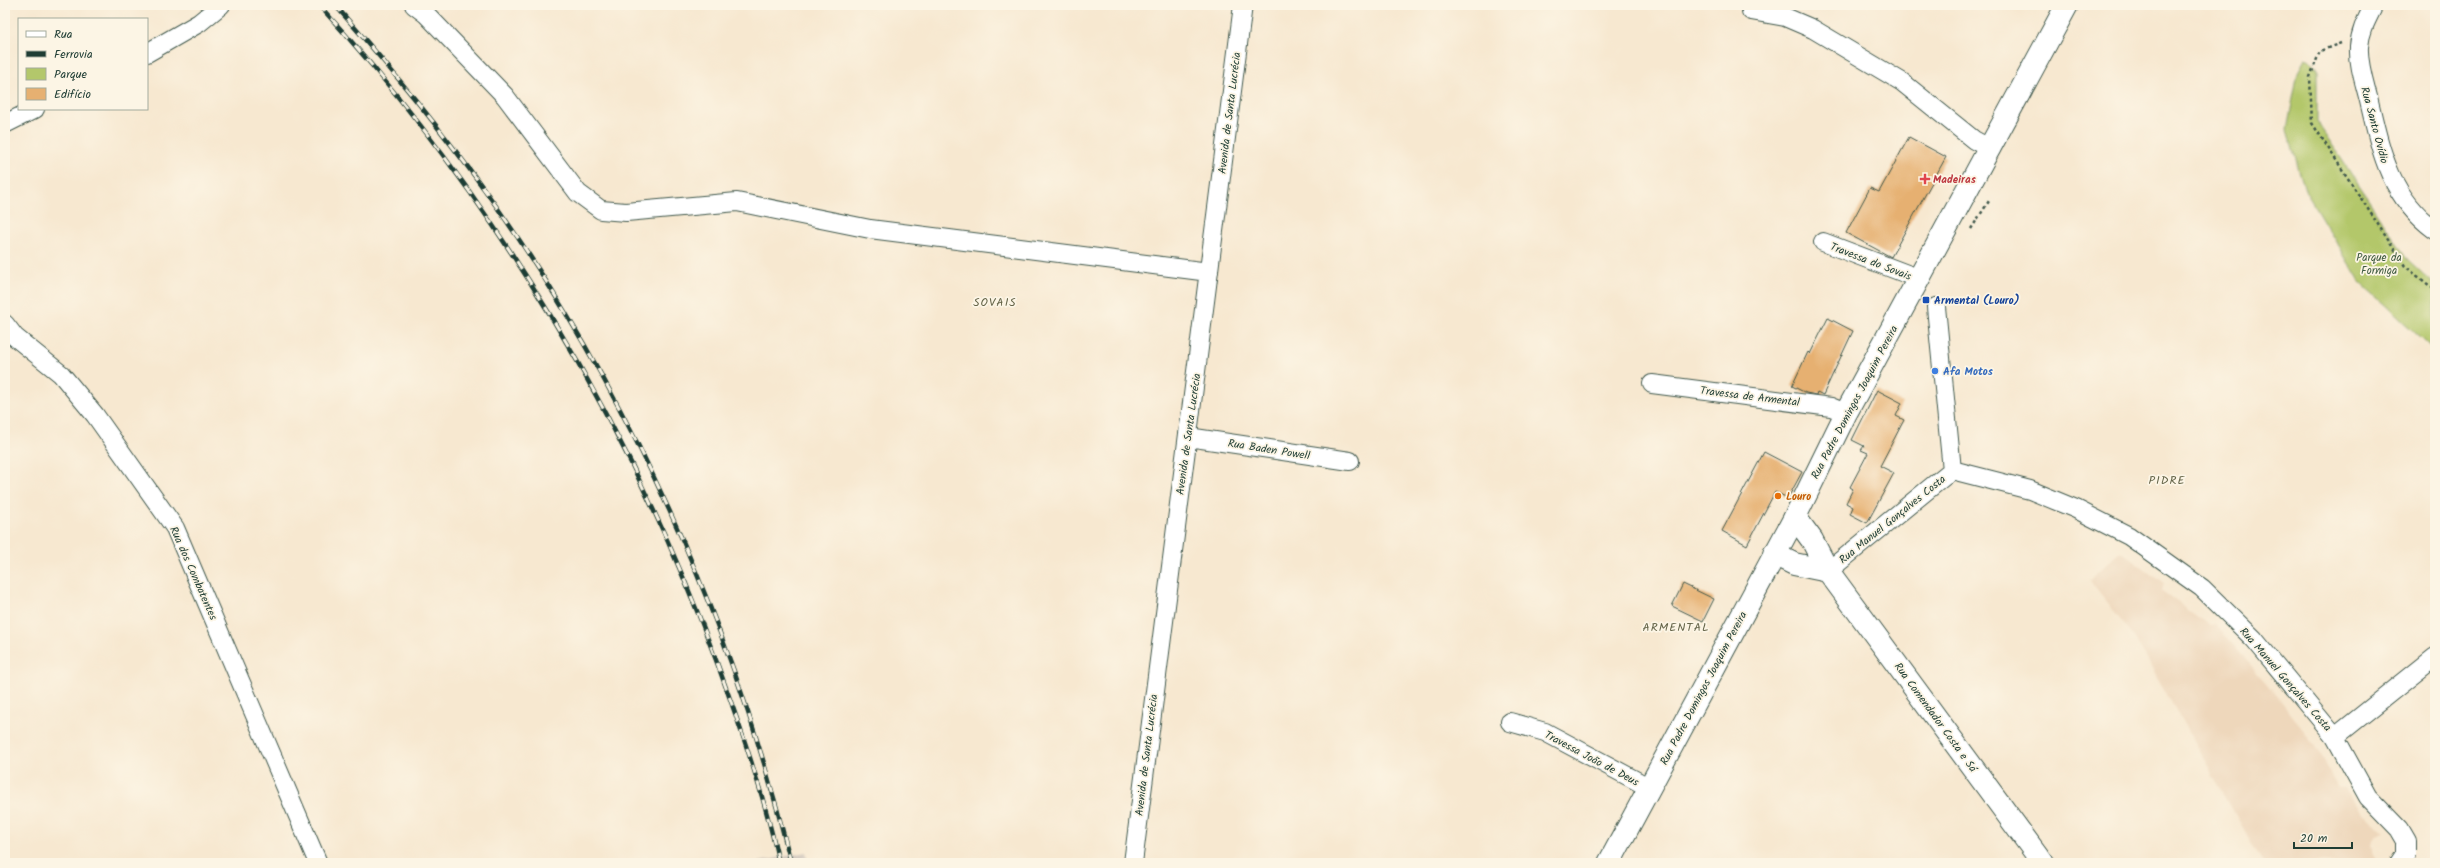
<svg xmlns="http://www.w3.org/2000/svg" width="2440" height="868" font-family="Kalam,sans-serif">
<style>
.built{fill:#eed7bb}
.industrial{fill:#ccc2b9}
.green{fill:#b3c76b;stroke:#698250}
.building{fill:#e6b071}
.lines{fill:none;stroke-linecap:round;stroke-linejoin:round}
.street-casing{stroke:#3f574b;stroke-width:20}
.secondary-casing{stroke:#3f574b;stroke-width:24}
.primary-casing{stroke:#3f574b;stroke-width:24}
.path{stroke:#3f574b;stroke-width:2.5;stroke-dasharray:3 3;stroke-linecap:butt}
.street{stroke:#fff;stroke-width:18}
.secondary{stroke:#fff;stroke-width:22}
.primary{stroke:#fff;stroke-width:22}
.rail-casing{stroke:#1f3d34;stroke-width:4.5}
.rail{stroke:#fcf5e5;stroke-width:3;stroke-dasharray:9;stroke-linecap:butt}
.health-dot{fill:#e0444e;stroke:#fcf5e5;stroke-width:1.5}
.transit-dot{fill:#1a4fb4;stroke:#fcf5e5;stroke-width:1.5}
.shop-dot{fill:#3f7fe0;stroke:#fcf5e5;stroke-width:1.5}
.food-dot{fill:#e8710a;stroke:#fcf5e5;stroke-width:1.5}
.labels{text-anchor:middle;stroke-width:3.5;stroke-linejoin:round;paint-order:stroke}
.street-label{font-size:11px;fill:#1f3d34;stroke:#fcf5e5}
.health-label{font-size:11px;font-weight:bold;fill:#be3a42;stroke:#fcf5e5;text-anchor:start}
.park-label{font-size:11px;fill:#3d593f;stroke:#fcf5e5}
.transit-label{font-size:11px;font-weight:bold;fill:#164399;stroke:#fcf5e5;text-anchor:start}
.shop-label{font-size:11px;font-weight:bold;fill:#366cbe;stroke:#fcf5e5;text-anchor:start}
.food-label{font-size:11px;font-weight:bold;fill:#c56008;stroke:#fcf5e5;text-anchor:start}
.neighbourhood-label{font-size:12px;letter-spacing:1px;fill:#656549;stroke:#fcf5e5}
</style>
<rect width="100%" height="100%" fill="#fcf5e5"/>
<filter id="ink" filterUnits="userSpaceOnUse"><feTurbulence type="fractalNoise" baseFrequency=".025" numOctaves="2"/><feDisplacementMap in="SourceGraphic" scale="8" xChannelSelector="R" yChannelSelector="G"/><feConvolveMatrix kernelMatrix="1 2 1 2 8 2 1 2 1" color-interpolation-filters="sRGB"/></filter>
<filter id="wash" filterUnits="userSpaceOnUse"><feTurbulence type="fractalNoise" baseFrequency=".012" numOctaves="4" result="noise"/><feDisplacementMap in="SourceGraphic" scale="16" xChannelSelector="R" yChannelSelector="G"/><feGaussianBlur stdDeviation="0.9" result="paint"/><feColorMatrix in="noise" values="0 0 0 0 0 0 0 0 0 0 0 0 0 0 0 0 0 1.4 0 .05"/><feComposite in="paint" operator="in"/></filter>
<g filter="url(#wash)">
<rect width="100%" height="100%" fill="#f7e8d0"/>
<path class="built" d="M2121 551 2164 583 2162 591 2210 626 2216 625 2279 698 2313 743 2339 788H2345L2361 811 2385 833 2377 835 2372 843 2374 856 2379 862 2263 863 2136 640 2089 580Z"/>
<path class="industrial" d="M806 852 808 863H759V862Z"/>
<path class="green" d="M2305 59 2311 61 2317 69V122L2408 260 2435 285V351L2360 282 2306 192 2287 130 2298 72Z"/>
<g id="blocks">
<path class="building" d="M1909 137 1946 157 1891 257 1846 233 1870 188 1879 192Z
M1828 318 1853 331 1823 395 1817 392 1816 395 1806 393 1792 386 1808 352 1810 354Z
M1877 390 1902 403 1896 416 1904 420 1880 466 1894 473 1867 523 1850 514 1853 507 1846 503 1853 489 1850 487 1868 453 1861 450 1864 446 1852 440Z
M1764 452 1802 472 1788 498 1775 492 1747 545 1722 531Z
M1683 584 1714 599 1703 621 1672 606Z"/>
</g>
</g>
<g filter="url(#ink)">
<use href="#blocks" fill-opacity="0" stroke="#3f574b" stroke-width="1"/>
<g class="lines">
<g class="street-casing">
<path id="street" d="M414 5 426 14 505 96 578 193 601 210 626 212 737 202 870 229 1209 272
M2374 5C2367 19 2360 31 2359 47 2358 65 2365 84 2369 101 2381 152 2390 197 2435 230
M1751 11 1785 17 1813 29 1902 82 1974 140 1991 149
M147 53 199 23 221 5
M5 124 35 109
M1823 242 1920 279
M1936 307 1952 470
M5 324 15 337 61 374 95 415 175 528 318 863
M1652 384 1831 407 1846 413
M1188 437 1350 461
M1952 470 2030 490 2076 509 2129 536 2202 588 2254 639 2335 737 2368 797 2399 829 2406 841V854L2400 863
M1828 571 1952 470
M1510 722 1545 732 1650 788
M2335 737 2435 657
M1133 863 1243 5"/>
</g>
<g class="secondary-casing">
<path id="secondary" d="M1795 517 1812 540 1828 571 2043 863
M1774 554 1794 564 1828 571"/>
</g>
<g class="primary-casing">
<path id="primary" d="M1609 863 1795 517 1846 413 2067 5"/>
</g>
<path class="path" d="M2341 43 2320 51 2310 77 2312 123 2405 266 2435 290
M1971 229 1989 201"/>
<use href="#street" class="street"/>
<use href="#secondary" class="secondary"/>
<use href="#primary" class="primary"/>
<g class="rail-casing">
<path id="rail" d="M319 5C493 195 626 418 716 660 740 726 764 794 779 863
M335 5C387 64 438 125 484 189 628 389 733 624 791 863"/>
</g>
<use href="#rail" class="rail"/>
</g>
</g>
<path class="health-dot" d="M1923 173h4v4h4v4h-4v4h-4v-4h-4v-4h4z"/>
<rect class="transit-dot" x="1922" y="296" width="8" height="8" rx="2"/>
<circle class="shop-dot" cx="1935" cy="371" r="4"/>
<circle class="food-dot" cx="1778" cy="496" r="4"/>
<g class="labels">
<g class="street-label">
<text transform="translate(1229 113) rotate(-83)" y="4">Avenida de Santa Lucrécia</text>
<text transform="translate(2375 125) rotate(75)" y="4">Rua Santo Ovídio</text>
<text transform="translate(1871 261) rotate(21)" y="4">Travessa do Sovais</text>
<text transform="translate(1750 396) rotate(7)" y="4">Travessa de Armental</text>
<text transform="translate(1854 402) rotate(-62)" y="4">Rua Padre Domingos Joaquim Pereira</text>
<text transform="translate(1188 434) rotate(-82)" y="4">Avenida de Santa Lucrécia</text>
<text transform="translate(1269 449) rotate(9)" y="4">Rua Baden Powell</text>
<text transform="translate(1892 519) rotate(-39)" y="4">Rua Manuel Gonçalves Costa</text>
<text transform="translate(194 573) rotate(66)" y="4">Rua dos Combatentes</text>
<text transform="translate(2286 679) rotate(49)" y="4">Rua Manuel Gonçalves Costa</text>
<text transform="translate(1703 688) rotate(-62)" y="4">Rua Padre Domingos Joaquim Pereira</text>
<text transform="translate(1936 717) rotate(54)" y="4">Rua Comendador Costa e Sá</text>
<text transform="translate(1146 755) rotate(-83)" y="4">Avenida de Santa Lucrécia</text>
<text transform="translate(1592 758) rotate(28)" y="4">Travessa João de Deus</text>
</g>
<g class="health-label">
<text x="1933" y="183">Madeiras</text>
</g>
<g class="park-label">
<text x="2379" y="261">Parque da<tspan x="2379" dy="13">Formiga</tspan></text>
</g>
<g class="transit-label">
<text x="1934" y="304">Armental (Louro)</text>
</g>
<g class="shop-label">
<text x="1943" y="375">Afa Motos</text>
</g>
<g class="food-label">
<text x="1786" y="500">Louro</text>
</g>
<g class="neighbourhood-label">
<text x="995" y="306">SOVAIS</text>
<text x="2167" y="484">PIDRE</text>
<text x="1676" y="631">ARMENTAL</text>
</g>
</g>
<rect width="2440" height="868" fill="none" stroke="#fcf5e5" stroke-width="20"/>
<rect x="18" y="18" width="130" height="92" fill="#fcf5e5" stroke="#a4ab9e"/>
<rect x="26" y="31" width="20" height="6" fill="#ffffff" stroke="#a4ab9e"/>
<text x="54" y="38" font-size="12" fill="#1f3d34">Rua</text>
<rect x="26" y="51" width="20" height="6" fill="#1f3d34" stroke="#a4ab9e"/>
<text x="54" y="58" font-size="12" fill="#1f3d34">Ferrovia</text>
<rect x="26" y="68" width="20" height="12" fill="#b3c76b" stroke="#a4ab9e"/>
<text x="54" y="78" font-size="12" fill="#1f3d34">Parque</text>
<rect x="26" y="88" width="20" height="12" fill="#e6b071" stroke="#a4ab9e"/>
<text x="54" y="98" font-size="12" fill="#1f3d34">Edifício</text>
<path d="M2294 842v6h58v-6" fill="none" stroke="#1f3d34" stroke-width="2"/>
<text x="2300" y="842" font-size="12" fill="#1f3d34" stroke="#fcf5e5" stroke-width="3" paint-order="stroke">20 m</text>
</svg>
